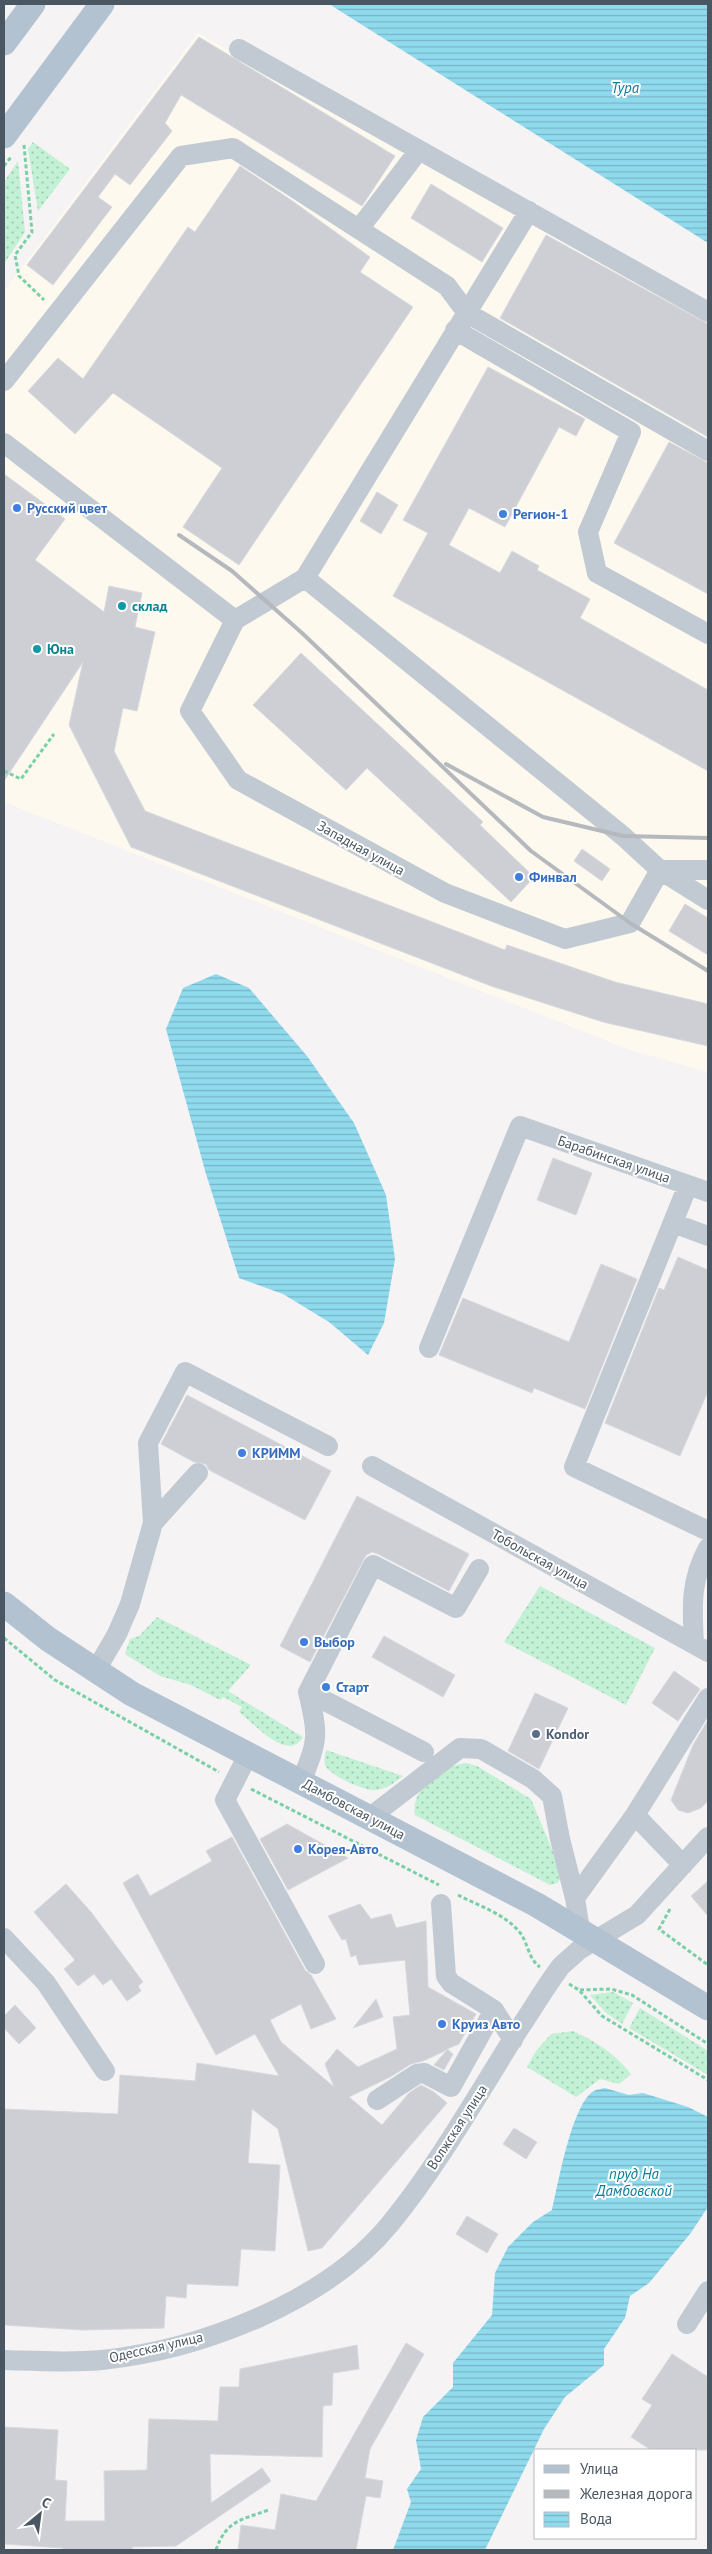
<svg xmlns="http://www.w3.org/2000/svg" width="712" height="2554" font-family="'PT Sans',sans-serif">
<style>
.commercial{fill:#fdf9ef}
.grass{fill:url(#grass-dots)}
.water{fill:url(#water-rules)}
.building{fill:#cdcfd5;stroke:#d7d9de}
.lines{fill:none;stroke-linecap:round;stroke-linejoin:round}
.path{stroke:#7ad0a6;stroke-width:3;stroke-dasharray:4 2.5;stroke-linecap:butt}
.minor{stroke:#c1cad2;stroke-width:20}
.major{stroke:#b3c2d1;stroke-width:25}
.rail{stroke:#b5b8bd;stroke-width:4}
.shop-dot{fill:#3f7fe0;stroke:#fff;stroke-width:2}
.culture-dot{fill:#0f9aa8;stroke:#fff;stroke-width:2}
.service-dot{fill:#5c6f8a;stroke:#fff;stroke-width:2}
.labels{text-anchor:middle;stroke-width:4;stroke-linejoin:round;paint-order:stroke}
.shop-label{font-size:14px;font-weight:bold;fill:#366cbe;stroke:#fff;text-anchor:start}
.culture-label{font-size:14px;font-weight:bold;fill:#0d838f;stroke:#fff;text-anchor:start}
.street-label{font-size:14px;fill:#4a5661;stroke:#fff}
.service-label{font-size:14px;font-weight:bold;fill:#4e5e75;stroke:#fff;text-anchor:start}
.water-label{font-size:15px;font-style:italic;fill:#0c7c9b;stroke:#fff}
</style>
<defs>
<pattern id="grass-dots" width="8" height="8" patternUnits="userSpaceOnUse" patternTransform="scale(1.25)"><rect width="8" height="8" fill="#c3f1d5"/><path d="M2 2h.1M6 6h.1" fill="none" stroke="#a0c6b0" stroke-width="1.8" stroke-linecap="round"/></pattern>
<pattern id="water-rules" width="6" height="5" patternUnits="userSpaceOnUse" patternTransform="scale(1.25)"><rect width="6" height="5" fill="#90daee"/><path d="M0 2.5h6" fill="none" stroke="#78b4c4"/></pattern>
</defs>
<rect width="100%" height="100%" fill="#f5f3f3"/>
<path class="commercial" d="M198 33 708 320V1072L630 1050 4 802V291Z"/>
<path class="grass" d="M33 142 70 169 38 211 28 149Z
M18 161 25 232 4 264V182Z
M540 1586 655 1648 626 1705 504 1642Z
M157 1617 251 1665 228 1691 303 1737C288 1763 255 1724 239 1712L242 1707 223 1697 220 1700 191 1685 160 1676 125 1654 130 1639 139 1636Z
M326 1750 403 1776C395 1782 387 1789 376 1790 366 1792 329 1775 325 1765 324 1760 325 1755 326 1750Z
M466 1763 477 1766 531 1799 563 1876 557 1883 550 1885 415 1815C409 1789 444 1765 466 1763Z
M613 1992 633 2003 622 2024 605 2012 590 1995Z
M640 2008 708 2051V2075L629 2028Z
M573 2031C597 2042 615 2054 631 2074L619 2084 600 2079 576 2097 527 2067 536 2051 551 2034Z"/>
<path class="water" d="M329 4H708V243Z
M216 974 249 988 307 1056 354 1123 386 1195 395 1259 384 1323 368 1355 329 1322 283 1294 239 1278 206 1174 166 1029 183 988Z
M605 2088 629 2095 643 2093 688 2107 708 2117V2207L690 2234 649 2283 630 2296 625 2318 604 2349V2365L565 2397 544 2429 485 2550H393L411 2502 407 2489 421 2469 416 2440 423 2417 453 2387V2363L492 2315 495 2273 508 2247 533 2222 552 2210C558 2185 572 2103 594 2091 597 2089 602 2089 605 2088Z"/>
<path class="building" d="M199 37 395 156 362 206 181 95 165 123 172 131 130 185 115 174 98 197 112 207 53 285 27 265Z
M240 166 291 200 370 257 360 272 413 307 239 565 183 527 222 468 113 393 75 434 28 391 58 358 83 379 188 227 195 232Z
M431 184 503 228 482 262 411 218Z
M546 235 708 324V437L500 318Z
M488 367 585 419 576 436 559 427 505 527 469 508 449 545 500 573 512 551 539 566 537 570 590 599 580 618 708 690V771L393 596 428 533 403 520Z
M669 442 708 463V594L614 543Z
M4 474 65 519 35 560 104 612 109 586 142 593 135 627 155 632 137 711 123 708 114 751 145 811 505 950 507 945 615 982 708 1004V1046L603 1022 491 986 131 847 69 725 83 662 4 781Z
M377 492 398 505 381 534 360 521Z
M301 653 483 822 480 825 534 877 511 902 367 768 346 790 253 705Z
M582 849 610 869 602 881 574 861Z
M685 904 708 918V955L669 931Z
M553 1158 592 1173 576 1215 537 1200Z
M678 1257 708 1270V1391L680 1456 605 1423 659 1288 664 1290Z
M601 1264 637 1279 585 1409 534 1388 532 1393 439 1355 463 1298 569 1342Z
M187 1395 331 1471 305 1520 209 1470 206 1464 194 1462 161 1444Z
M357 1496 469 1554 449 1591 378 1554 372 1552 366 1555 310 1662 280 1646Z
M384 1636 455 1675 443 1697 372 1657Z
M674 1671 700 1689 678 1721 652 1703Z
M535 1693 568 1708 539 1769 508 1751Z
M708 1720V1801L701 1808 688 1813 678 1810 671 1800 693 1745Z
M287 1824 348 1858 288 1890 260 1839Z
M232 1837 305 1970 311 1975 336 2019 311 2029 301 2004 270 2020 281 2042 334 2087 325 2064 337 2049 358 2067 397 2049 393 2017 410 2015 405 1960 359 1965 356 1955 351 1957 346 1939 342 1940 328 1916 360 1904 371 1919 391 1914 396 1928 426 1921 428 1987 476 2014 459 2044 447 2049 453 2054 444 2070 434 2065 447 2050 423 2061 411 2064 390 2077 349 2097 382 2125 409 2093 421 2085 434 2092 447 2103 322 2248 308 2251 278 2129 252 2109 248 2163 280 2165 275 2251 241 2249 238 2286 187 2284 186 2298 166 2296 164 2328 83 2330 4 2325V2109L118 2114 120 2075 195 2081 197 2063 279 2076 255 2034 216 2055 123 1883 138 1874 150 1896 212 1861 206 1851Z
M708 1881V1916L691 1896Z
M66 1884 91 1912 143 1982 138 1986 141 1991 127 2001 111 1979 103 1985 94 1974 78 1986 64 1969 75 1960 34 1912Z
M376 1999 383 2017 353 2028Z
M15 2005 36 2028 19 2044 4 2028V2016Z
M514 2128 537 2142 526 2159 503 2144Z
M467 2216 498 2234 487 2253 456 2234Z
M406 2343 424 2354 370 2449 365 2478 383 2481 380 2498 366 2496 356 2550H238L241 2525 275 2530 281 2494 316 2501Z
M357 2345 359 2369 333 2373 332 2405 323 2406 322 2457 210 2454 211 2503 262 2468 271 2481 176 2546 132 2547 133 2550H63V2548L4 2544V2427L58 2430 55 2480 67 2481 65 2521H105L104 2471 147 2470 149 2419 218 2421 220 2387H239L240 2369Z
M672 2354 708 2377V2450H651L631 2437 652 2405 642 2399Z"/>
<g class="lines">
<path class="path" d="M24 145 32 232 15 255 19 276 44 300
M4 166 11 157
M4 771 21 779 54 734
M4 1638 55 1680 219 1772
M251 1789 439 1885
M458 1895C479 1906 506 1914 521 1934 528 1944 529 1960 540 1967
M670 1909 659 1929 708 1965
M569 1984 579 1990 602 2016 708 2080
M580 1990 611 1989 632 1995 708 2044
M216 2550C226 2520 242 2520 268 2510"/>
<path class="minor" d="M239 49 708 312
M529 211 305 578 623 836 660 870H708
M359 229 419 150
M455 330 631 432 588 532 597 573 708 634
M4 381 181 156 233 148 447 286 467 313 708 451
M4 443 235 620
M305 578 235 620 190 711 238 780 445 893 565 939 630 923 660 870 708 900
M688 1185 574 1467 708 1531
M673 1223 708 1236
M429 1348 520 1126 708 1192
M372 1466 708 1652
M153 1523 148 1443 185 1372 328 1446
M694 1644C692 1608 690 1581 708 1548
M95 1672 117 1634 130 1604 153 1523 198 1473
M308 1692 424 1752
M248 1755 225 1800 315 1964
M301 1782C318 1740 319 1736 308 1692L373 1565 456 1608 479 1569
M635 1815 683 1865
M369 1818 460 1748 481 1749 533 1779 552 1796 560 1839 575 1898 580 1930
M575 1898 635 1815 708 1698
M441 1904 446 1976 451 1983 494 2010 513 2040
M4 1938 46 1983 105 2071
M377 2100 417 2074 424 2073 451 2087 494 2010
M687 2324 708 2291
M4 2360C37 2361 69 2363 102 2360 200 2350 326 2302 390 2224 439 2164 478 2094 519 2029 533 2008 546 1986 561 1966L579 1950 637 1915 708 1837"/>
<path class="major" d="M4 43 33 4
M4 136 102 4
M4 1604 48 1639 132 1694 537 1905 708 2008"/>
<path class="rail" d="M179 535 232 571 302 633 531 851 630 923 708 971
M446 764 543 817 623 836 708 838"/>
</g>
<g class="shop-dot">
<circle cx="17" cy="508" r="5"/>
<circle cx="503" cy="514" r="5"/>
<circle cx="519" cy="877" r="5"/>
<circle cx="242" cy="1453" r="5"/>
<circle cx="304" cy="1642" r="5"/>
<circle cx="326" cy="1687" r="5"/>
<circle cx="298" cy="1849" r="5"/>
<circle cx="442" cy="2024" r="5"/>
</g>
<g class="culture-dot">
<circle cx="122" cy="606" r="5"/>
<circle cx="37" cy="649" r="5"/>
</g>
<circle class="service-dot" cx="536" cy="1734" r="5"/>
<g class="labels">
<g class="shop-label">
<text x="27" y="513">Русский цвет</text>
<text x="513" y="519">Регион-1</text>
<text x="529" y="882">Финвал</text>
<text x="252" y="1458">КРИММ</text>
<text x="314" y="1647">Выбор</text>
<text x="336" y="1692">Старт</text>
<text x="308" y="1854">Корея-Авто</text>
<text x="452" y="2029">Круиз Авто</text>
</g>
<g class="culture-label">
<text x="132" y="611">склад</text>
<text x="47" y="654">Юна</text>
</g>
<g class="street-label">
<text transform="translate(361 848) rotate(29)" y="5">Западная улица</text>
<text transform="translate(614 1159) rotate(19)" y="5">Барабинская улица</text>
<text transform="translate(540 1559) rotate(29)" y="5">Тобольская улица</text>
<text transform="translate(354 1809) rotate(28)" y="5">Дамбовская улица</text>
<text transform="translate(457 2127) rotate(-57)" y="5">Волжская улица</text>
<text transform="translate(156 2347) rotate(-13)" y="5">Одесская улица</text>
</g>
<g class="service-label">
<text x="546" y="1739">Kondor</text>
</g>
<g class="water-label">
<text x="625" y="93">Тура</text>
<text x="634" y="2179">пруд На<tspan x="634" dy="17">Дамбовской</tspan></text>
</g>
</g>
<rect width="712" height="2554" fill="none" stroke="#4a5661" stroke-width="10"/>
<rect x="534" y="2449" width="162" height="90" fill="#ffffff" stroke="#b7bbc0"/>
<rect x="544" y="2465" width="25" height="8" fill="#b3c2d1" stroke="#b7bbc0"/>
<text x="580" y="2474" font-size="15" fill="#4a5661">Улица</text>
<rect x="544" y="2490" width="25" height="8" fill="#b5b8bd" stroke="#b7bbc0"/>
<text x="580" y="2499" font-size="15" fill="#4a5661">Железная дорога</text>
<rect x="544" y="2512" width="25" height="15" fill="url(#water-rules)" stroke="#b7bbc0"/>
<text x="580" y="2524" font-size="15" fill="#4a5661">Вода</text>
<g transform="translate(40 2514) rotate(29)" stroke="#ffffff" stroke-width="4" paint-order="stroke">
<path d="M0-4L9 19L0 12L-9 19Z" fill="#4a5661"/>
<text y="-8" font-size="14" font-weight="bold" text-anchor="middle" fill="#4a5661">С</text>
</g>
</svg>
